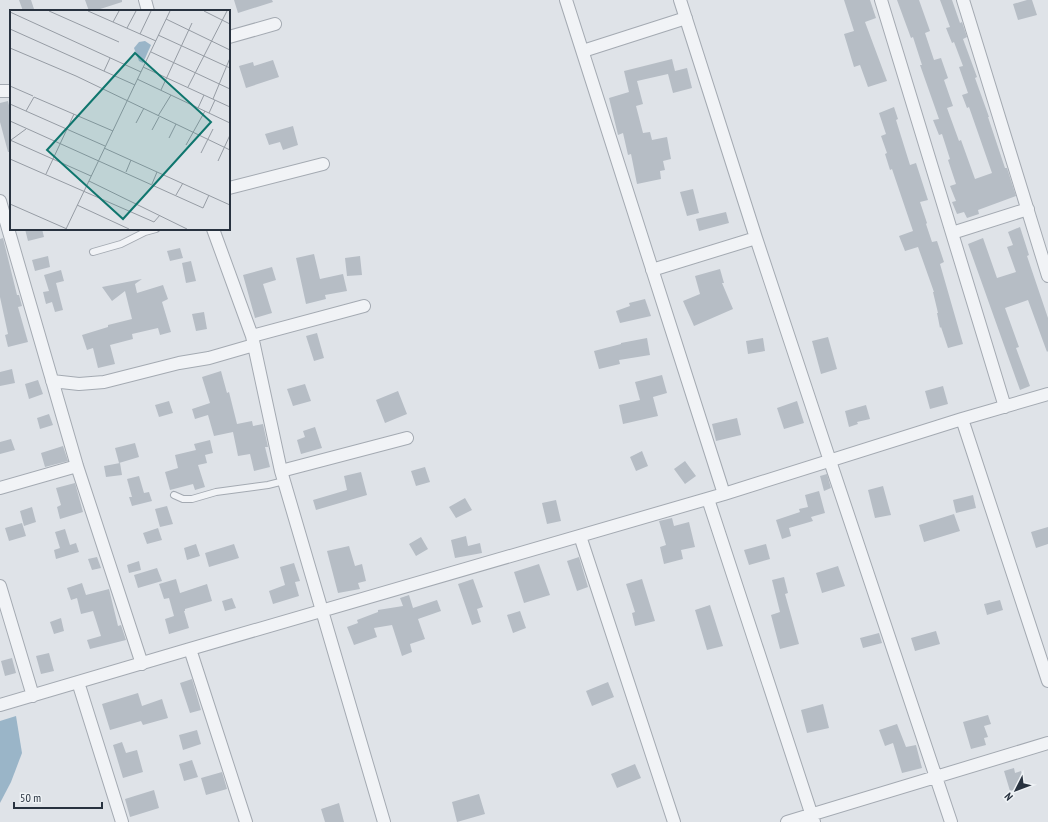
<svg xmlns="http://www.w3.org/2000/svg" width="1048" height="822" font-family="'PT Sans Narrow',sans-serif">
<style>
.water{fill:#9ab5c8}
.building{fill:#b6bdc5}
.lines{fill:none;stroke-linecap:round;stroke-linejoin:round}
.lane-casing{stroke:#a4aab2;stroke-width:8}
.street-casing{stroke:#a4aab2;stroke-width:14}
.lane{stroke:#f1f3f6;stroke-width:6}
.street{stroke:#f1f3f6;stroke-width:12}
.inset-road{fill:none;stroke:#969ca4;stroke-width:1}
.view{fill:#0f766e;fill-opacity:0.15;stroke:#0f766e;stroke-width:2}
.inset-edge{fill:none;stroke:#28323f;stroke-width:2}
</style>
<rect width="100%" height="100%" fill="#dfe3e8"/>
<path class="water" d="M16 716 22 753 11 782 0 803V721Z"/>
<path class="building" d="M19 0H31L34 9 23 11Z
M85 0H122V2L94 11H89Z
M234 0H272L273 2 238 13Z
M844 0H870L876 18 865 22 887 81 868 87 860 65 854 67 844 34 854 31Z
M897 0H919L930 31 925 33 934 60 941 58 948 78 944 80 953 106 947 108 959 141 961 140 975 179 992 173 969 107 967 108 962 95 968 93 959 67 963 66 954 42 952 43 946 28 950 27 940 0H952L960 23 962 22 967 37 963 39 977 77 975 78 989 117H988L1005 168H1007L1016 196 978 210 979 214 967 218 964 212 957 214 952 202 956 201 950 186 956 184 948 160 950 159 942 134 939 135 933 120 939 119 920 65H922L913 37 911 38Z
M1027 0H1032L1037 15 1018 20 1013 4Z
M672 59 675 71 687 68 692 88 673 93 668 74 637 81 643 104 636 106 643 133 650 132 652 140 667 137 671 159 663 161 665 170 660 171 661 179 637 184 631 154 628 155 623 133 618 135 609 98 629 92 624 71Z
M273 60 279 77 246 88 239 66 253 62 254 66Z
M8 101 11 114V152H8L0 122V103Z
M894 107 898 119 896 120 910 165 916 163 928 200 920 202 927 223 926 224 932 242 937 241 944 262 940 264 963 344 948 348 941 327 940 328 937 313H938L933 292H934L918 247 905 251 899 236 913 231 892 169 890 170 885 154 887 153 881 136 886 134 879 113Z
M293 126 298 145 283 150 280 142 269 145 265 134Z
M693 189 699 213 687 216 680 192Z
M726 212 729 223 699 231 696 219Z
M1020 227 1029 255 1027 256 1048 318V351L1047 352 1028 300 1005 308 1019 347 1016 348 1030 386 1020 390 968 244 983 238 997 278 1016 272 1007 247 1013 245 1008 232Z
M25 229H42L44 237 28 241Z
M3 238 17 295H19L22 306 18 307 28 342 8 347 5 335 8 334 0 297V239Z
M180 248 183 258 170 261 167 251Z
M314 254 320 279 343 274 347 291 325 295 326 299 306 304 296 258Z
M48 256 50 267 35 271 32 260Z
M360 256 362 275 347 276 345 258Z
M191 261 196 281 186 283 182 263Z
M272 267 276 280 263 284 272 313 255 318 243 275Z
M720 269 724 283H722L733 309 694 326 683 301 700 294 695 276Z
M61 270 64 281 56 283 63 310 55 312 52 302 46 304 43 292 49 291 44 275Z
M142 279 135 284 137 293 163 285 168 299 162 302 171 332 160 335 158 328 132 334 133 339 110 345 115 364 98 368 93 348 87 350 82 335 108 327V325L132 319 125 291 112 301 102 287Z
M645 299 651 316 620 323 616 311 630 306 629 303Z
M204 312 207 329 196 331 192 314Z
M317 333 324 358 314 361 306 336Z
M828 337 837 369 821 374 812 341Z
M647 338 650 355 619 360 620 364 599 369 594 351 621 344V343Z
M763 338 765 351 748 354 746 341Z
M12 369 15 383 0 386V372Z
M221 371 227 393 229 392 237 424 252 421 253 426 263 424 268 447H265L270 467 254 471 250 454 238 456 233 432 214 436 208 415 195 419 192 409 210 403 202 377Z
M662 375 667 393 653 397 658 416 623 424 619 405 640 400 635 382Z
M38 380 43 394 29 399 25 384Z
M305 384 311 401 293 406 287 389Z
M943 386 948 404 930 409 925 391Z
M398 391 407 414 385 423 376 400Z
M169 401 173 413 159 417 155 405Z
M797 401 804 423 784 429 777 408Z
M866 405 870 419 857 422 858 424 849 427 845 411Z
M49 414 53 425 40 429 37 418Z
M737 418 741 435 716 441 712 424Z
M315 427 322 448 301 454 297 440 305 437 303 431Z
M11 439 15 450 0 454V442Z
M210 440 213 453 205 455 207 463 198 465 205 487 195 490 193 484 170 490 165 472 178 468 175 455 196 450 194 444Z
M135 443 139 457 119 463 115 448Z
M63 446 68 461 45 467 41 453Z
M642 451 648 466 636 471 630 457Z
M685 461 696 476 685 484 674 469Z
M120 463 122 475 106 477 104 466Z
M425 467 430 482 416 486 411 471Z
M361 472 367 495 316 510 313 500 347 490 344 476Z
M827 474 831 488 824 491 820 476Z
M139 476 144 493 149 492 152 501 132 506 129 497H132L127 479Z
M75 483 83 512 60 519 57 507 61 505 56 488Z
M883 486 891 515 875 518 868 490Z
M819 491 825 513 811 517 813 521 789 528 791 536 782 539 776 520 800 512 799 509 808 507 805 495Z
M973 495 976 508 956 513 953 500Z
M465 498 472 510 456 518 449 507Z
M556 500 561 521 547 524 542 503Z
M167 506 173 524 160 527 155 509Z
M32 507 36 522 24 526 20 511Z
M954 514 960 531 924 542 919 525Z
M672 518 674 526 689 522 695 547 681 550 683 559 664 564 660 547 666 545 659 521Z
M22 523 26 536 9 541 5 528Z
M1048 527V544L1036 548 1031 532Z
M158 528 162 540 147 544 143 533Z
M65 529 70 545 76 543 79 552 56 559 54 550 60 548 55 532Z
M466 536 468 546 480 543 482 553 455 558 451 540Z
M421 537 428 549 416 556 409 544Z
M196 544 200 556 187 560 184 548Z
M234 544 239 558 209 567 205 553Z
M766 544 770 559 749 565 744 550Z
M349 546 355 566 362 564 366 581 358 583 360 589 338 593 327 551Z
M97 557 101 568 92 570 88 559Z
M579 557 588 587 577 591 567 561Z
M139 561 141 570 129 573 127 565Z
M294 563 300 581 295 582 299 596 273 604 269 591 285 585 280 567Z
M539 564 550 595 524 603 514 572Z
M838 566 845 586 822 593 816 573Z
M157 568 162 581 138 588 134 575Z
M784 577 788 593 785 594 799 644 780 649 771 615 780 612 772 580Z
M176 579 180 593 207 584 212 601 185 609V611H184L189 628 169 634 165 619 174 616 169 598 164 599 159 584Z
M473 579 483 607 477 609 481 622 472 625 458 584Z
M642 579 655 621 635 626 632 613 635 612 626 584Z
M82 583 86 595 109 589 118 626 121 625 126 640 90 649 87 640 101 636 93 611 81 614 77 598 71 600 67 588Z
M409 595 413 608 437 600 441 611 418 619 425 639 410 644 412 652 402 656 392 625 374 628 377 637 354 645 347 627 358 623 357 620 378 612V610L403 606 400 598Z
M232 598 236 608 225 611 222 601Z
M1000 600 1003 610 987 615 984 604Z
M710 605 723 646 707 650 695 610Z
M520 611 526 628 513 633 507 615Z
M61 618 64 631 54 634 50 622Z
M936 631 940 644 915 651 911 638Z
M879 633 882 643 863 648 860 638Z
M49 653 54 671 41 674 36 656Z
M12 658 16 673 5 676 1 661Z
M192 679 201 710 190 713 180 683Z
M608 682 614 697 592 706 586 691Z
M138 693 142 706 162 699 168 718 143 725 141 721 110 730 102 704Z
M823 704 829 728 807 733 801 710Z
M988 715 991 724 984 726 988 737 984 738 986 745 971 749 963 722Z
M897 724 906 747 916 745 922 768 902 773 893 743 885 746 879 730Z
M197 730 201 744 183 750 179 735Z
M122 742 126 753 137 750 143 772 123 778 113 745Z
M192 760 198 777 184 781 179 764Z
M635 764 641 778 617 788 611 774Z
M1014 768 1015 773 1021 771 1024 782 1018 783 1020 788 1010 791 1004 771Z
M222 772 227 789 206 795 201 778Z
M154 790 159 808 130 817 125 799Z
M479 794 485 814 457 822 452 802Z
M339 803 344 822H325L321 809Z"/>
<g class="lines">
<g class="lane-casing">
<path id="lane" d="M93 252 121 244 145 232 156 229
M174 495 183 499H192L216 492 268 485 284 481"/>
</g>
<g class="street-casing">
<path id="street" d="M145 0 148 11
M566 0 724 494
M680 0 756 238 830 461 951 822
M881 0 1005 407
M963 0 1048 276
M229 37 275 24
M583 51 686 18
M0 91H11
M229 188 323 164
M0 201 77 466 142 664
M213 229 252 336 281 471 384 822
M952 233 1028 209
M652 270 756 238
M252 336 364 306
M52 381 79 384 104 382 179 363 209 358 254 345
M962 419 1048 681
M281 471 407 438
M0 488 77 466
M708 499 814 822
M580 536 674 822
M0 586 33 696
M190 649 246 822
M78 682 122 822
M0 705 190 649 724 494 962 419 1048 394
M787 822 1048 743"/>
</g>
<use href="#lane" class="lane"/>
<use href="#street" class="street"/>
</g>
<g transform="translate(10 10)">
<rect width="220" height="220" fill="#dfe3e8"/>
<path d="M135 31 141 35 133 53 129 51 124 38 129 32Z" fill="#9ab5c8"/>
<path class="inset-road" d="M39 1 109 32M78 1 146 31M194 1 220 14M0 2 131 62M156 9 220 40M103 12 109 1M117 18 126 1M0 19 125 75M130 24 141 1M148 25 220 58M0 38 66 66 220 140M141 42 220 79M133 57 220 97M94 61 100 48M127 69 220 113M0 76 23 86M178 77 217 1M151 80 182 13M203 89 220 48M0 94 95 136M188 98 194 85M16 101 24 87 103 121M199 103 205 90M148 106 161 85M0 111 193 198 199 185M126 113 134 98M142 120 149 107M159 128 166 114M0 130 81 166M0 134 1 130 16 119M176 135 195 101M94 138 220 195M191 143 203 119M0 149 144 212 150 205M208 151 220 125M116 162 121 150M36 164 64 104M79 171 177 219M142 174 147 162M166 185 173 173M0 194 57 219M67 195 119 219M56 219 160 1"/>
<path class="view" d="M125 43 201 112 113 209 37 140Z"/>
<rect width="220" height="220" class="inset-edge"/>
</g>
<g transform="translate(1016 790) rotate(228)" stroke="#eef2f5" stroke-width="3" paint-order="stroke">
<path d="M0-3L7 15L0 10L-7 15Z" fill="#28323f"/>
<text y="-6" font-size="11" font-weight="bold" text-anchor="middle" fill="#28323f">N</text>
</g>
<path d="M14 802v6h88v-6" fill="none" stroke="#28323f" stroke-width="2"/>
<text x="20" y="802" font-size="12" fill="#28323f" stroke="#eef2f5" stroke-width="3" paint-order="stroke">50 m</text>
</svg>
